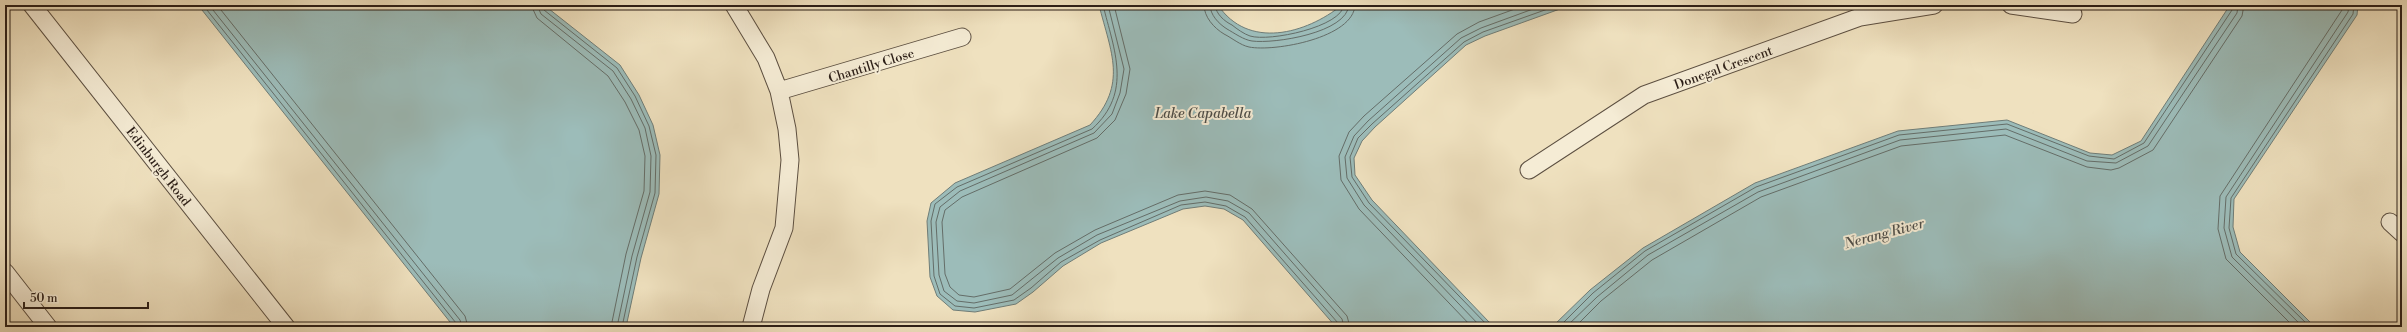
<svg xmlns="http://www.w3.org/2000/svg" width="2407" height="332" font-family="'Libre Bodoni',serif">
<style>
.water{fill:#9cbcb9;stroke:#6f7d78}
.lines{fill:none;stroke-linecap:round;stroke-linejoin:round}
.shore{stroke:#646d68;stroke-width:1}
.street-casing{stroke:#5c4f41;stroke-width:19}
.street{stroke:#f5ecd5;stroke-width:17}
.labels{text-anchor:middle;stroke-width:4;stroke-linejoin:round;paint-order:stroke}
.street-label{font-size:13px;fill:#2b1e17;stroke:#f5ecd5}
.water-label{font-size:14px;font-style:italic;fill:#4d4d48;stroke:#f5ecd5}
</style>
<rect width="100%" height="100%" fill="#efe1bf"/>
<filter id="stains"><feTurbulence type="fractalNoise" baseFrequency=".005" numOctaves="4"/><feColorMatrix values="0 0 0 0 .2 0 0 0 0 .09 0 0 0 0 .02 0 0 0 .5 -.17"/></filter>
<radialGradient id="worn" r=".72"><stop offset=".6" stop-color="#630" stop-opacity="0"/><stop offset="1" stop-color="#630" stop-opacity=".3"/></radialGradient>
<path class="water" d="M198 5H544L620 65 639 95 653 125 660 155 659 194 641 258 626 327H454Z
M1099 5H1218C1248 50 1306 34 1342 5H1571L1485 36 1466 45 1375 127 1362 141 1354 158 1355 175 1372 200 1489 322 1496 327H1336L1243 220 1224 209 1205 206 1183 209 1101 243 1063 266 1033 292 1016 304 975 312 953 310 937 296 930 277 927 221 931 203 955 183 1090 125C1128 84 1111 53 1099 5Z
M2230 5H2358L2357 15 2234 199 2233 227 2240 252 2315 327H1552L1590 290 1643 248 1755 183 1898 131 2007 120 2090 153 2112 155 2141 141Z"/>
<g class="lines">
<path class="shore" d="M203 5 456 323 457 327
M209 5 460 320 462 327
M217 5 465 316 468 327
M531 5 537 18 608 76 625 102 639 130 645 156 644 191 626 254 611 327
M537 5 541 14 613 71 631 99 645 128 651 156 650 192 632 256 617 327
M542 5 544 10 617 68 635 96 649 126 656 155 655 193 637 257 622 327
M1103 5C1114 50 1133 92 1092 129L957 187 935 204 931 221 934 276 940 294 955 306 974 308 1014 300 1031 288 1061 262 1100 240 1181 205 1205 202 1226 206 1245 217 1338 323 1339 327
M1108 5 1124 69 1120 93 1112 114 1094 133 960 191 940 207 936 222 939 275 944 291 957 301 974 303 1012 295 1058 258 1097 235 1180 201 1206 197 1228 201 1249 213 1342 319 1344 327
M1114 5 1130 69 1126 94 1115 120 1097 138 962 197 945 210 942 222 945 274 950 287 959 295 974 297 1010 289 1055 253 1095 230 1178 195 1205 191 1230 195 1252 209 1347 316 1350 327
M1204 5C1204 17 1214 28 1224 34 1232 38 1240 45 1249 47 1274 52 1354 38 1355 5
M1210 5C1210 15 1219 24 1227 29 1234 33 1244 40 1252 41 1274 44 1347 33 1349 5
M1215 5C1216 14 1224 21 1232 25 1237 29 1244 34 1250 36 1269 42 1342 27 1344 5
M1472 327 1359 209 1341 180 1339 156 1349 132 1364 116 1457 34 1479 22 1526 5
M1481 327 1364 205 1347 178 1345 157 1354 136 1368 121 1461 38 1481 28 1544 5
M1489 327 1369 203 1352 177 1350 157 1358 138 1372 124 1464 42 1483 32 1559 5
M1559 327 1593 293 1645 251 1756 187 1899 135 2007 124 2089 156 2114 159 2144 143 2232 10 2233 5
M1566 327 1597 297 1648 255 1758 192 1900 140 2006 129 2087 161 2116 163 2148 146 2237 13 2238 5
M1575 327 1601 301 1652 260 1761 197 1901 146 2005 135 2087 167 2111 170 2119 168 2153 150 2242 16 2244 5
M2294 327 2226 259 2218 229 2220 196 2342 10 2343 5
M2303 327 2232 257 2224 228 2226 197 2348 12 2349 5
M2310 327 2236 254 2229 228 2231 198 2353 14 2354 5"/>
<g class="street-casing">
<path id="street" d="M32 5 286 327
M734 5 766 58 779 91 787 129 790 160 784 228 761 289 751 327
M2011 5 2073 14
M779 91 962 37
M1529 170 1644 95 1860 17 1934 5
M2390 222 2402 233
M5 272 48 327"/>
</g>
<use href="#street" class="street"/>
</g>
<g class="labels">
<g class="street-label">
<text transform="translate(871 65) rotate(-17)" y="5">Chantilly Close</text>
<text transform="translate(1723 67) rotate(-20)" y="5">Donegal Crescent</text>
<text transform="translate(159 166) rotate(52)" y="5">Edinburgh Road</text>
</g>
<g class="water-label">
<text x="1203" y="118">Lake Capabella</text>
<text transform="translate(1884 233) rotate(-15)" y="5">Nerang River</text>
</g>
</g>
<rect width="2407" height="332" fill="none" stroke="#efe1bf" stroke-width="20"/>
<rect x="6" y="6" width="2395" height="320" fill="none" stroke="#2b1e17" stroke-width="2"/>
<rect x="10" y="10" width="2387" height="312" fill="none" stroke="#2b1e17"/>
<path d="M24 302v6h124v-6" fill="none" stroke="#2b1e17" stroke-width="2"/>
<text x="30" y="302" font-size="12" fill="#2b1e17" stroke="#f5ecd5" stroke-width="3" paint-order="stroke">50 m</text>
<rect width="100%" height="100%" filter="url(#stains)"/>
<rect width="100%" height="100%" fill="url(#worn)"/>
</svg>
